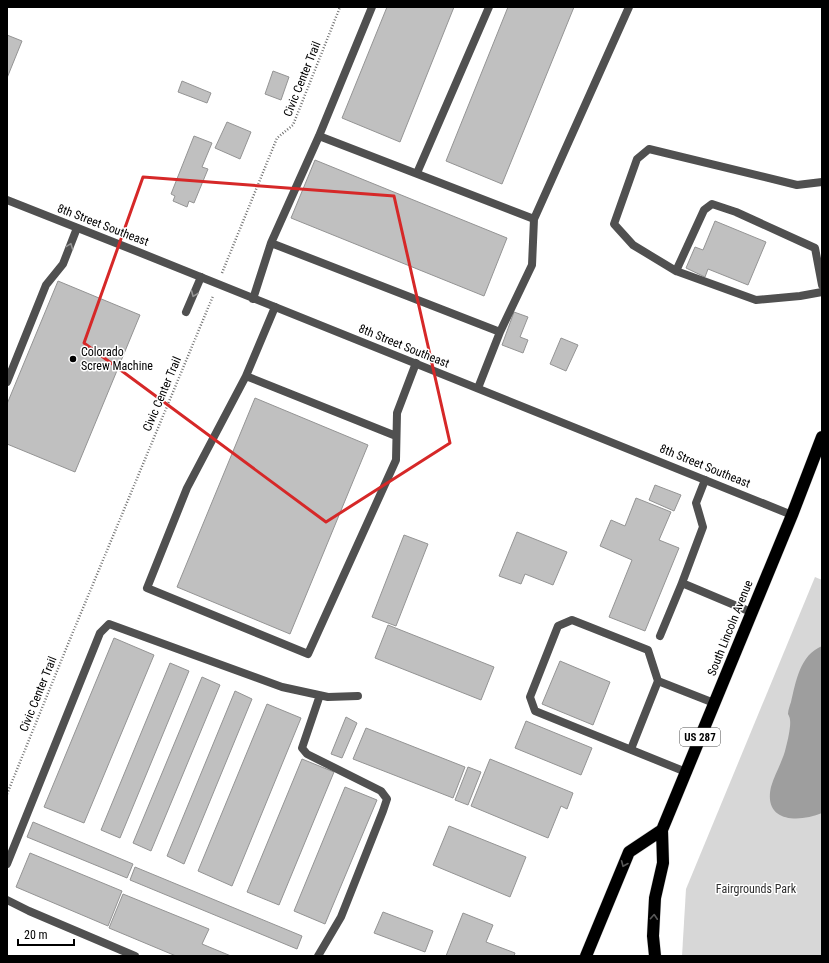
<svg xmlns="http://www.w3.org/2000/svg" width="829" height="963" font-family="'Roboto Condensed',sans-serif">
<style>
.green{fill:#d7d7d7}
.water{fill:#9e9e9e}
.building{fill:#c0c0c0;stroke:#949494}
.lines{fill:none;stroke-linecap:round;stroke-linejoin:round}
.highway-casing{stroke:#dbdbdb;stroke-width:13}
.path{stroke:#727272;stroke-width:2.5;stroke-dasharray:1 2;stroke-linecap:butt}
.lane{stroke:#505050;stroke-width:8}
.street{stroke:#505050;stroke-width:8}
.highway{stroke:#000;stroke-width:12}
.oneway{stroke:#969696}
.oneway2{stroke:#595959}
.marked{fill:none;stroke:#d62828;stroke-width:3;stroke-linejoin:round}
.poi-dot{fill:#000;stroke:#fff;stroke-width:1.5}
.labels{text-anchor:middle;stroke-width:3;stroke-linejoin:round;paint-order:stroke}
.shield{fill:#fff;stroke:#4c4c4c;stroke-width:1}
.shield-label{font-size:11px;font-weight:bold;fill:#000}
.street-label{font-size:12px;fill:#000;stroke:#fff}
.poi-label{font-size:12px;fill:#000;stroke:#fff;text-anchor:start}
.park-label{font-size:12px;fill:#2e2e2e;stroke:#fff}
</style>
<rect width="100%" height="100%" fill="#fff"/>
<path class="green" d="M815 577 822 580V956H682L686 889Z"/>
<path class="water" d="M822 646V813C798 823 763 822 771 787 775 773 783 761 786 747 788 740 791 726 790 720 790 718 789 716 788 714 788 710 790 705 791 702 796 681 800 655 822 646Z"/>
<path class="building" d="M387 7H454L400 142 342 118Z
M508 7H574L502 184 446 161Z
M7 35 22 41 7 78Z
M273 71 289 77 281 100 265 94Z
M182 81 211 93 207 103 178 92Z
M227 122 251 132 240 159 215 148Z
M194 136 212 143 202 167 208 169 194 203 189 201 187 207 173 201 175 196 171 194Z
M315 160 507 238 484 296 291 218Z
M715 221 766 242 748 285 708 269 705 277 686 268 695 247 703 250Z
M58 281 140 315 75 472 7 444V404Z
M514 312 528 317 520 337 528 340 523 353 502 345Z
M561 338 578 345 566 371 550 364Z
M255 398 368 445 290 634 177 587Z
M655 485 681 495 674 511 649 500Z
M636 498 671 512 659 540 679 548 645 631 609 617 632 560 600 546 611 520 625 526Z
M517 532 567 552 553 585 525 574 521 584 499 576Z
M404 535 428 544 396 626 372 617Z
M388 625 494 667 481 700 375 658Z
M114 638 154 655 84 823 44 807Z
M560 661 610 682 593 725 542 704Z
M170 663 189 671 120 838 101 830Z
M202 677 220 685 151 851 133 843Z
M235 691 252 699 184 864 167 856Z
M267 704 301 718 232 886 198 871Z
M346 717 357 723 342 758 331 754Z
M526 721 592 748 581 775 515 748Z
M366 728 465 767 453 798 353 759Z
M302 759 334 772 279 905 247 892Z
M490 759 573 793 567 809 561 806 548 838 471 806Z
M468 767 481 772 468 805 455 800Z
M345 787 377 800 325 924 294 911Z
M33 822 133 864 127 878 27 837Z
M449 826 526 857 510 897 433 865Z
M30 853 122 891 108 926 16 887Z
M135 867 302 936 297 949 130 880Z
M123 894 209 929 202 944 231 956H176L109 928Z
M383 912 433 931 425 952 374 933Z
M463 913 493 925 486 942 515 953 514 956H446Z"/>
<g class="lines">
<g class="highway-casing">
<path id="highway" d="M586 956 629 852 662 830
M655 956 653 936 655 898 663 863 662 830 792 515 822 437"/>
</g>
<path class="path" d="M222 273 277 138 293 125 340 7
M7 794 68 644 213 296"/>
<path class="lane" d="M319 136 534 219
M417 173 489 7
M822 182 797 185 649 149 637 159 614 224 633 245 676 271 756 300 800 296 822 292
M271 243 500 332
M676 271 704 210 712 204 736 212 815 248 822 285
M253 299 271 243 319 136 372 7
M275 307 246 376 187 488 147 588 308 654 396 460 397 413 416 363
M186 312 201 277
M246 376 396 436
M7 382 46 285 63 264 77 228
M478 388 500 332 532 265 534 219 629 7
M682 583 703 527 696 503 705 480
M660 636 682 583 751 612
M631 749 658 681
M686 772 535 711 530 697 558 626 572 620 648 650 658 681 714 703
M7 864 100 633 109 624 282 687 328 697 358 696
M7 900 29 911 135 956
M318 956 341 917 383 811 387 799 381 791 307 754 302 748 320 695"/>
<path class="street" d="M7 200 141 253 792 515"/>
<use href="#highway" class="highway"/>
</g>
<defs><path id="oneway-chevron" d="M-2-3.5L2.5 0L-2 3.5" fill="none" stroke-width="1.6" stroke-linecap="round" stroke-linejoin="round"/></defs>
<g class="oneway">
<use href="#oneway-chevron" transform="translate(70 246) rotate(-69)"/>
<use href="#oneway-chevron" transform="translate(194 294) rotate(112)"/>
</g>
<g class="oneway2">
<use href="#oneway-chevron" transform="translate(624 864) rotate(113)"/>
<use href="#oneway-chevron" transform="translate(654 917) rotate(-86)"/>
</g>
<path class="marked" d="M143 177 394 196 450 443 326 522 84 343Z"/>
<circle class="poi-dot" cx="73" cy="359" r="4"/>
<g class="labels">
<rect class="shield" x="680" y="728" width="40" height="18" rx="3"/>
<g class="shield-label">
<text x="700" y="741">US 287</text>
</g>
<g class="street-label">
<text transform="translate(302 79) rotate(-68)" y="4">Civic Center Trail</text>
<text transform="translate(103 225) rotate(21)" y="4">8th Street Southeast</text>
<text transform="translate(404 346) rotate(22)" y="4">8th Street Southeast</text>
<text transform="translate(162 394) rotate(-67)" y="4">Civic Center Trail</text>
<text transform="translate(705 466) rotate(22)" y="4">8th Street Southeast</text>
<text transform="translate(730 628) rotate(-68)" y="4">South Lincoln Avenue</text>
<text transform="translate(38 694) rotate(-68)" y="4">Civic Center Trail</text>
</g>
<g class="poi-label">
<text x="81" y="356">Colorado<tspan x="81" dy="14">Screw Machine</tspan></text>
</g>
<g class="park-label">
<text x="756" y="893">Fairgrounds Park</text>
</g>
</g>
<rect width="829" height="963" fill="none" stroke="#000000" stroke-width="16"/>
<path d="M18 939v6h56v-6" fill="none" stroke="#000000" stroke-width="2"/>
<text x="24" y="939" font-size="12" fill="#000000" stroke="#ffffff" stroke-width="3" paint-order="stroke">20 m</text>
</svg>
